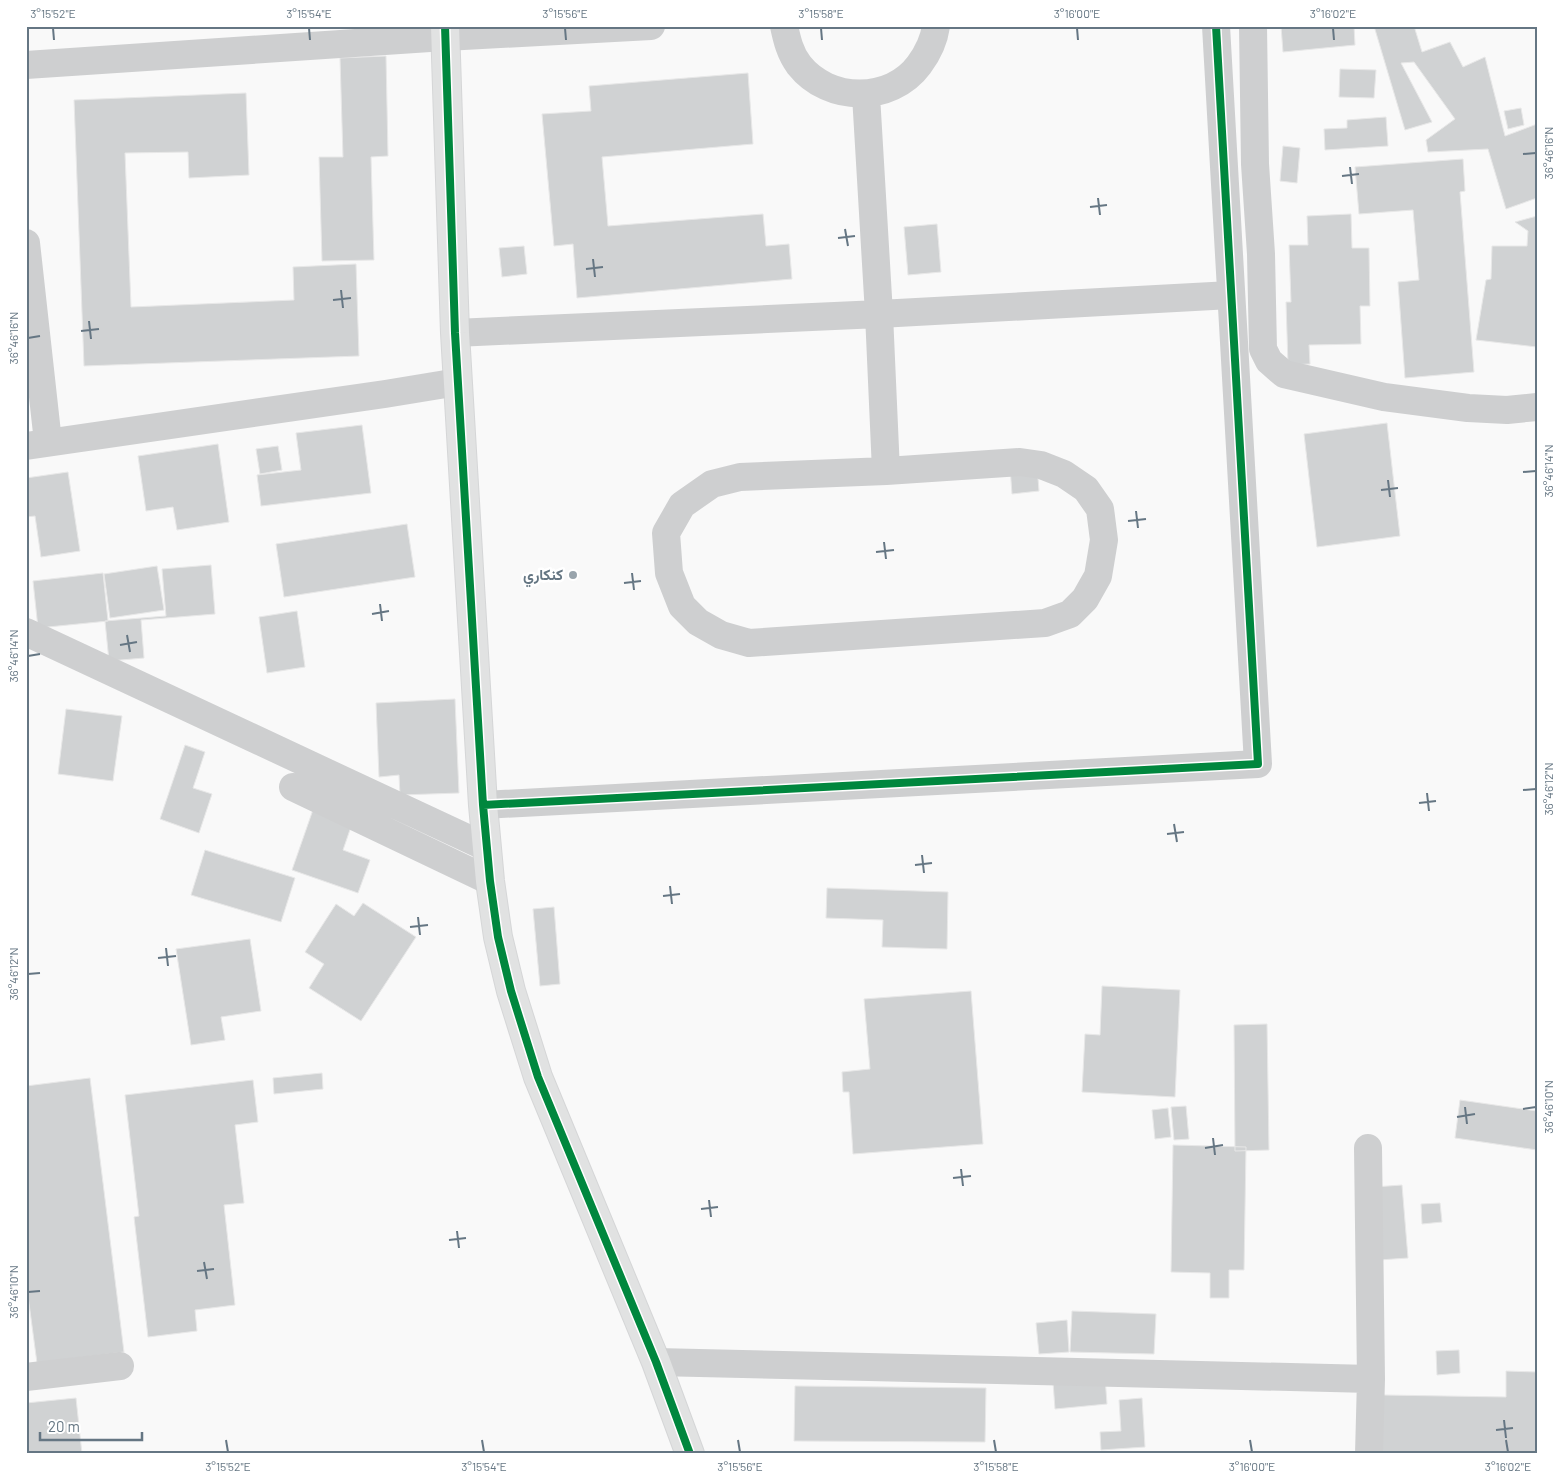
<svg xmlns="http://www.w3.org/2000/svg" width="1563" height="1480" font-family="Barlow,Vazirmatn,sans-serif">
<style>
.building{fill:#d0d2d3;stroke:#e8e8e8}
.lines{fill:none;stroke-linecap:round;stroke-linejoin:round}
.secondary-casing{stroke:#d5d6d7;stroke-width:30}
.street{stroke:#cecfd0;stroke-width:28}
.secondary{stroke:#e1e2e2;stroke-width:28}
.cycleway-casing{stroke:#fff;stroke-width:11}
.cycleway{stroke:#00873e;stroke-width:8}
.ticks{fill:none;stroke:#657683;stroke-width:2}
.poi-dot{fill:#99a4ac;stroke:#fff;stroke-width:2}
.labels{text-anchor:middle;stroke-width:5;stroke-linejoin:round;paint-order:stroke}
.poi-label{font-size:15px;font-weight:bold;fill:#657683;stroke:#fff;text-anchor:end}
.neatline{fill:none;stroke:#657683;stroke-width:2}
.ticks-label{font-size:12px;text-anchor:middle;fill:#657683}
</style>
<rect width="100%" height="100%" fill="#f9f9f9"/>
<path class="building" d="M1281 26H1354L1355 45 1283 52Z
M1374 26H1414L1422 52 1450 42 1463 67 1485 57 1505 136 1537 124V198L1506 209 1488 149 1428 152 1426 140 1455 119 1414 62 1401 63 1432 122 1405 130Z
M386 56 388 156 371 157 374 260 322 261 319 157H343L340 58Z
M1340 69 1376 70 1374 98 1339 97Z
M748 73 753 144 602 157 608 226 763 214 766 246 789 244 792 279 577 298 573 244 554 246 542 114 591 111 589 86Z
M246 93 249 175 189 178 188 152 125 153 131 307 294 300 293 267 356 264 359 356 84 366 74 100Z
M1521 108 1524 125 1508 129 1504 111Z
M1386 117 1388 146 1325 150 1324 129 1347 128V120Z
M1283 146 1300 148 1297 183 1280 181Z
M1463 159 1465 191 1460 192 1474 372 1405 378 1398 282 1419 280 1413 210 1359 214 1355 167Z
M1351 214 1352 248H1369L1370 306H1360L1361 344 1309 345 1310 364 1288 365 1286 302H1291L1289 245H1308L1307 216Z
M1537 216V347L1476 340 1486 280 1491 279 1492 246H1527L1528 231 1515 222Z
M937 224 941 272 908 275 904 227Z
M524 246 527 274 502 277 499 248Z
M1387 423 1400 536 1317 547 1304 434Z
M362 425 371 493 261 506 257 475 301 470 296 433Z
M218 444 229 522 177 530 173 507 146 511 138 456Z
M278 446 282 470 260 474 256 449Z
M1037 465 1039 491 1012 494 1010 467Z
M68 472 80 551 41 557 35 516 26 517V478Z
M407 524 415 577 284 597 276 544Z
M211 565 215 614 141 620 144 658 109 661 105 621 166 616 162 569Z
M157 566 164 610 110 618 104 574Z
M103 573 108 621 38 628 33 581Z
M297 611 305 667 267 673 259 617Z
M455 699 459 793 400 795 399 775 379 777 376 703Z
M66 709 122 716 113 781 58 774Z
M185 745 205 752 193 788 212 794 199 833 160 819Z
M315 804 354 818 343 850 370 860 358 893 292 870Z
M205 850 295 878 281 922 191 895Z
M827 888 948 892 947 949 882 947 883 920 826 918Z
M363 903 416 937 361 1021 309 988 324 964 305 952 336 904 354 916Z
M554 907 560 984 540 986 533 909Z
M250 939 261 1011 221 1017 225 1040 191 1045 176 949Z
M1102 986 1180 990 1175 1097 1082 1092 1085 1034 1100 1035Z
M971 991 983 1144 853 1154 849 1092H843L842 1072 870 1069 864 999Z
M1267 1024 1269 1150 1235 1151 1234 1025Z
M322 1073 323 1089 274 1094 273 1078Z
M90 1078 124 1352 37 1363 26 1281V1086Z
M253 1080 258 1122 235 1125 244 1203 224 1205 235 1305 195 1310 197 1331 148 1337 134 1217 139 1216 125 1095Z
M1460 1100 1537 1111V1150L1455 1138Z
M1186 1106 1189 1139 1174 1140 1171 1107Z
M1168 1108 1171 1137 1155 1139 1152 1110Z
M1173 1145 1246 1147 1244 1270H1229V1298H1210V1273L1171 1272Z
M1402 1185 1408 1258 1379 1260 1374 1187Z
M1440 1203 1442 1222 1422 1224 1421 1204Z
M1072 1311 1156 1314 1154 1354 1070 1352Z
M1067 1320 1069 1352 1039 1354 1036 1323Z
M1459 1350 1460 1373 1437 1375 1436 1351Z
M1506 1371 1537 1372V1454H1382L1383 1395 1506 1397Z
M1105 1377 1107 1404 1055 1409 1053 1382Z
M795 1386 986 1388 985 1442 794 1441Z
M76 1398 82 1454H26V1403Z
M1142 1398 1145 1447 1101 1450 1100 1432 1121 1431 1119 1400Z"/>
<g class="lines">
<g class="secondary-casing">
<path id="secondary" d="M445 26 455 333 483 805 490 881 498 937 511 991 538 1077 656 1362 690 1454"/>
</g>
<path class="street" d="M784 26C787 40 790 53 799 65 829 103 891 103 919 65 928 53 934 40 936 26
M1253 26 1255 164 1261 254 1263 349 1269 361 1284 374 1384 397 1468 408 1507 410 1537 407
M26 65 445 37 651 26
M866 95 879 314 886 471
M26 243 48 442
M455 333 879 314 1231 295
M26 446 385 394 458 382
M1020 462 1041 465 1064 474 1086 489 1100 509 1104 540 1098 576 1085 599 1070 614 1045 623 749 643 721 635 698 622 682 606 669 573 666 533 682 505 712 484 740 477 886 471Z
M26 632 486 847
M293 787 490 881
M483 805 1258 764 1216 26
M1368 1148 1371 1379 1369 1454
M656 1362 1371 1379
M26 1377 120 1366"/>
<use href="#secondary" class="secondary"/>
<g class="cycleway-casing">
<path id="cycleway" d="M445 26 455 333 483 805 490 881 498 937 511 991 538 1077 656 1362 690 1454
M483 805 1258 764 1216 26"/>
</g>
<use href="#cycleway" class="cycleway"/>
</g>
<path class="ticks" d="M53 28 54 40M309 28 310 40M565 28 566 40M821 28 822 40M1077 28 1078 40M1333 28 1334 40M1523 154 1536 153M1350 167 1352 184M1342 176 1359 174M1098 198 1100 215M1090 207 1107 205M845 229 848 246M838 238 855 236M593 259 595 277M586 269 603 267M341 290 343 308M333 300 351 298M89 321 91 339M81 331 99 329M28 338 40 336M1523 472 1536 471M1388 480 1390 497M1381 490 1398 488M1136 511 1138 528M1128 521 1146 519M884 542 886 559M876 552 894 550M632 573 634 590M624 583 641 581M380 604 382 621M372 614 389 611M127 635 130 652M120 645 137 642M28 656 40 654M1523 790 1536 789M1427 793 1429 811M1419 803 1436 801M1174 824 1177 842M1167 834 1184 832M922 855 924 873M915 865 932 863M670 886 672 904M663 896 680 894M418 917 420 935M410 927 428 925M166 948 168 966M158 958 176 956M28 974 40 973M1465 1107 1467 1124M1523 1109 1536 1107M1457 1117 1475 1114M1213 1138 1215 1155M1205 1148 1223 1145M961 1169 963 1186M953 1178 971 1176M709 1200 711 1217M701 1209 718 1207M457 1231 459 1248M449 1240 466 1238M204 1262 207 1279M197 1271 214 1269M28 1292 40 1291M1504 1420 1506 1438M1496 1430 1513 1428M226 1440 228 1452M482 1440 484 1452M738 1440 740 1452M994 1440 996 1452M1250 1440 1252 1452M1506 1440 1508 1452"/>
<circle class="poi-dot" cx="573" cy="575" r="5"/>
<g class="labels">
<g class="poi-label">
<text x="563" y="580">كنكاري</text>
</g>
</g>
<rect width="1563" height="1480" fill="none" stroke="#ffffff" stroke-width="55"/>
<path d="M40 1432v8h102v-8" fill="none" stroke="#657683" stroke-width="2.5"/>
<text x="48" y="1432" font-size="15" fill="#657683" stroke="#ffffff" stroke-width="4" paint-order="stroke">20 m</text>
<rect x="28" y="28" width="1508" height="1424" class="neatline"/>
<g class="ticks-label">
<text x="53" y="18">3°15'52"E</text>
<text x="309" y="18">3°15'54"E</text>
<text x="565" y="18">3°15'56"E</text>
<text x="821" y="18">3°15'58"E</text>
<text x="1077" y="18">3°16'00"E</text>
<text x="1333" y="18">3°16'02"E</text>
<text transform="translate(1549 153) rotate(-90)" y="4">36°46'16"N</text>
<text transform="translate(14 338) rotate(-90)" y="4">36°46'16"N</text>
<text transform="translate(1549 471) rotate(-90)" y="4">36°46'14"N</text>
<text transform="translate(14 656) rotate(-90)" y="4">36°46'14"N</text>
<text transform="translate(1549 789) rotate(-90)" y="4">36°46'12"N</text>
<text transform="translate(14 974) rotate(-90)" y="4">36°46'12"N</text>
<text transform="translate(1549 1107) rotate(-90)" y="4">36°46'10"N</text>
<text transform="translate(14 1292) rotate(-90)" y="4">36°46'10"N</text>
<text x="228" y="1471">3°15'52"E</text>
<text x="484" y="1471">3°15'54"E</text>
<text x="740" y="1471">3°15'56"E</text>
<text x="996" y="1471">3°15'58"E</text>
<text x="1252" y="1471">3°16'00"E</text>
<text x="1508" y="1471">3°16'02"E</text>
</g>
</svg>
